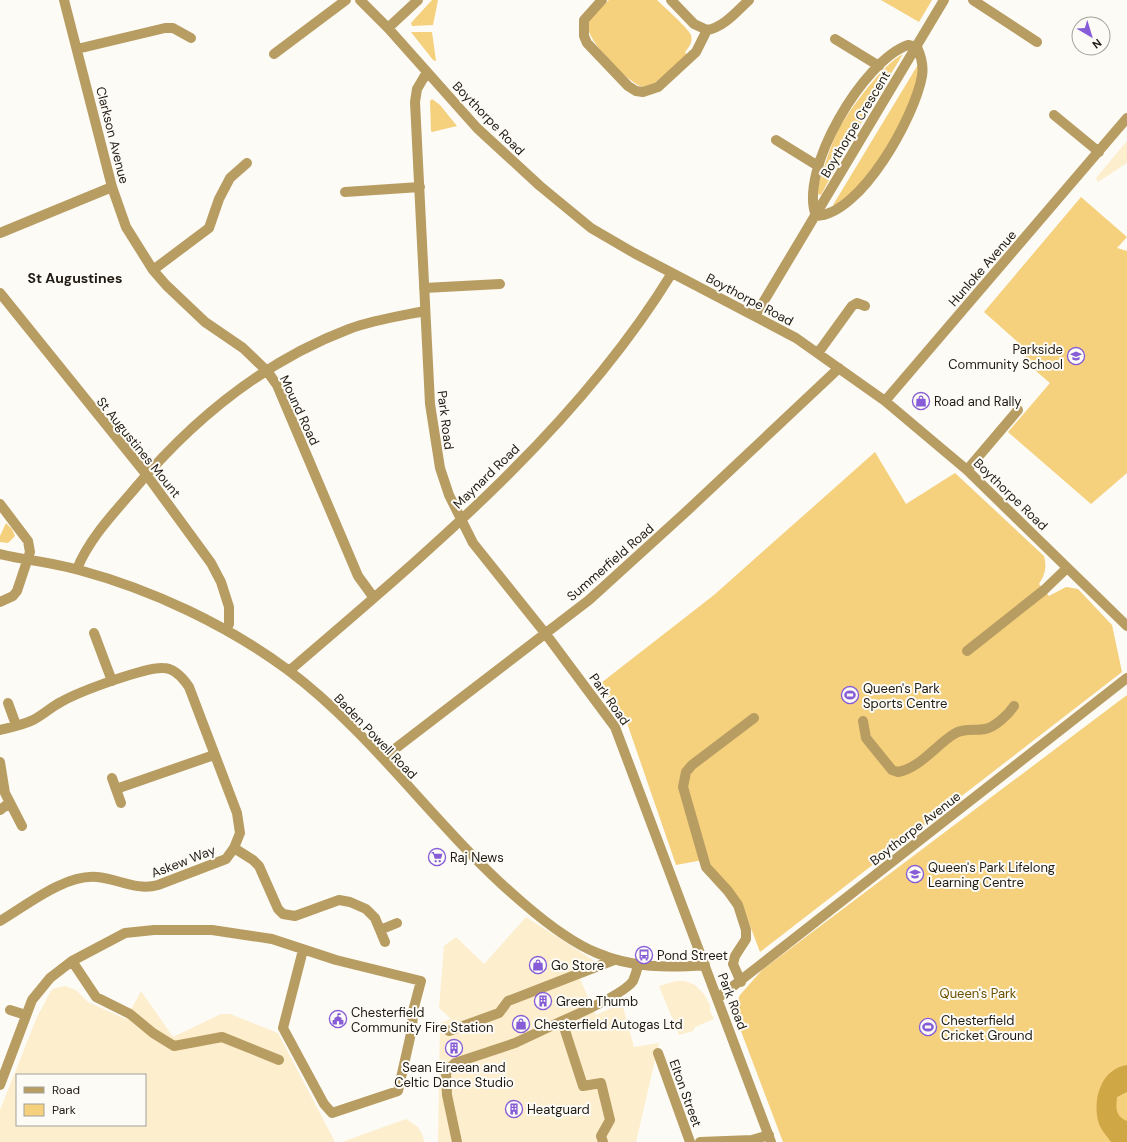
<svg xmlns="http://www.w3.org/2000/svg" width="1127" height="1142" font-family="'DM Sans',sans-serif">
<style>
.built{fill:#fdeecd;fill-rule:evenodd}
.green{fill:#f5d07d}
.water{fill:#d0a745}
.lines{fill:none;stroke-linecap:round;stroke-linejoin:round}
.minor{stroke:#b89d63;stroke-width:10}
.labels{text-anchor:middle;stroke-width:4;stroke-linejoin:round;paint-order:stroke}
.street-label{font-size:13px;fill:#1f1b12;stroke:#fdfbf6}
.poi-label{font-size:13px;fill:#1f1b12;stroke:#fdfbf6;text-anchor:start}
.park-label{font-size:13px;fill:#6b5000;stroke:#fdfbf6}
.neighbourhood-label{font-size:14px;font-weight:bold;fill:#1f1b12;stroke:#fdfbf6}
</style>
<rect width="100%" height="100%" fill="#fdfbf6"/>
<path class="built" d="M1127 141V163L1098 182 1096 178Z
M526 917 599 964 569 981 580 979 596 1015 622 1003 634 1047 659 1043 636 1142H438L440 1023 451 1019 439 1008 444 946 456 937 484 964Z
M676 981H685L695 985 704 994 710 1005V1011L714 1019 695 1027 693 1031 679 1035 659 986Z
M65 986 76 990 88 1002 126 1019 141 991 173 1037 221 1014H230L278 1033 335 1142H0V1110L37 1017 52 989ZM17 1075H145V1125H17Z
M406 1119 418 1127 423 1136 424 1142H342Z"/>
<path class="green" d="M432 0H438L433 25 412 26 411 23Z
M609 0H657C664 7 688 28 691 35 693 42 689 47 685 52L687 55 655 83 643 87C629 84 587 41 588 26 589 15 601 7 609 0Z
M881 0H932L919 22Z
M411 32H432L436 61 433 60Z
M903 54 845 150 821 195 818 194C817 187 821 177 823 171 827 157 832 143 838 130 850 109 882 65 903 54Z
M919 63 918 81 911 104 877 165 841 205H833Z
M432 99 440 105 457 126 432 132 431 131 430 101Z
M1081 197 1127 237 1117 248 1127 251V473L1091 504 1008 432 1050 383 1023 360 1029 352 984 312Z
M875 452 906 504 955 473 1044 556C1047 568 1045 574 1039 584L1049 596 1066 587 1078 589 1112 625 1122 672 760 952 741 902 703 860 676 865 626 720 614 707 601 683 714 595Z
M6 523 12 529 15 536 8 543 0 542V536Z
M1127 695V1142H783L736 1018V1004L740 995 762 970Z"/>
<path class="water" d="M1127 1065V1092L1117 1097C1116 1108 1115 1116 1127 1121V1142H1111C1107 1136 1101 1130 1099 1124 1092 1101 1100 1069 1127 1065Z"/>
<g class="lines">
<path class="minor" d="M64 0 112 187 126 227 153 270 166 285 205 322 243 348 267 371 277 385 358 576 374 598
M360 0 388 28 477 128 540 186 591 228 634 253 796 338 885 401 967 470 1127 626
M602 0 584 20V36L587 43 628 86 636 91 643 92 658 87 696 52 707 30
M671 0 694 24 707 30
M973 0 1037 42
M388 28 418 0
M707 30C724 27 736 12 749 0
M835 39 879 66
M908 45 917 47C921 56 924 65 922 76 915 116 861 215 816 216 798 170 864 60 908 45Z
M77 49 165 28H173L191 38
M274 54 346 0
M427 72 417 89 415 102 430 404 440 468 449 495 473 543 545 633 615 727 771 1142
M1054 115 1099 152
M776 140 818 166
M345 192 420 187
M0 233 112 187
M153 270 209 228 219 199 230 178 247 163
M424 288 500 284
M0 293 146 474 211 563 221 582 229 607V624L226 630
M755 316 944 0
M818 353 852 306 857 303 865 306
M885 401 1127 118
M967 470 1018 410
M0 504 28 541 30 552 17 591 13 596 0 602
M0 554C26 560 53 563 79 570 153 590 227 625 288 670 377 737 439 832 523 903 545 922 570 942 597 953 632 968 668 968 705 965
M77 569C88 541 111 516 131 493 189 423 262 362 349 329 373 320 400 316 425 311
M94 633 112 681
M967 651 1044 590 1067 568
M289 671C427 552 576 430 672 273
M8 703 16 725
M863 721 866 738 892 770 898 772C920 768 936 745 954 734 963 728 975 731 985 729 995 727 1008 715 1014 706
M0 730C11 727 23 725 33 720 43 715 51 707 61 702 78 692 145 667 163 668 174 668 183 678 189 687L237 813 240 833 234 848 226 859 158 885C137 891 118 879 97 877 65 874 27 905 0 921
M383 758 589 600 688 510 839 368
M0 762 5 793 22 826
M112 778 121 803
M116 789 214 755
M0 810 9 803
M234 848 253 860 259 866 278 909 283 914 295 916 339 900 350 902 366 909 375 918 385 942
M380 930 397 923
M72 961 96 997 130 1014 153 1033 174 1046 222 1037 279 1060
M741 982 733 964 735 956 746 939V930L738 905 728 891 706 867 683 787 686 772 692 765 754 718
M718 998 1127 678
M10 1010 26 1015
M449 1031 499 1013 508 1001 614 960
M658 1053 690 1142
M0 1085 32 1000 50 978 72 961 125 933 154 930H212L272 939 336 960 421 981 413 1011 412 1029 398 1091 332 1113 324 1104 283 1028 303 950
M457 1142 447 1095 446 1072 455 1063 515 1043 562 1021
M603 1142 601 1136 610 1120 601 1083 583 1086 562 1021C578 1014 624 994 633 981 635 976 637 970 638 966
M700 1142 752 1140 769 1135"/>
</g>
<defs>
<g id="school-ring" transform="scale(0.9)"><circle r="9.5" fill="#fdfbf6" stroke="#865dd7" stroke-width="1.5"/><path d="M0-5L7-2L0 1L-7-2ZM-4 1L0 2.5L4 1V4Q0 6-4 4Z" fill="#865dd7"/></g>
<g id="shop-ring" transform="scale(0.9)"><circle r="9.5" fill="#fdfbf6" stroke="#865dd7" stroke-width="1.5"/><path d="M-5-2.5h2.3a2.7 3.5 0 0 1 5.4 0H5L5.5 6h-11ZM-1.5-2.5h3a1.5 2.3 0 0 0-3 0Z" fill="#865dd7"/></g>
<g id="stadium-ring" transform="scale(0.9)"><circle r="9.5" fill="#fdfbf6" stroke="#865dd7" stroke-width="1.5"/><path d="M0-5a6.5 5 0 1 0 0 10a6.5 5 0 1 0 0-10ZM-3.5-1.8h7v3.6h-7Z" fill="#865dd7"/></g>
<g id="supermarket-ring" transform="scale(0.9)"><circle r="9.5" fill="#fdfbf6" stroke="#865dd7" stroke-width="1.5"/><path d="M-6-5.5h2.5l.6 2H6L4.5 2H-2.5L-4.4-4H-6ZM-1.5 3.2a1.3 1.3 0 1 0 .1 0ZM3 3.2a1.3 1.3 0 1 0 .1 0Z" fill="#865dd7"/></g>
<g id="university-ring" transform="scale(0.9)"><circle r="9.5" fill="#fdfbf6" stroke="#865dd7" stroke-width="1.5"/><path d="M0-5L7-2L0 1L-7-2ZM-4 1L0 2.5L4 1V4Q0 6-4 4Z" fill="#865dd7"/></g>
<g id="bus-ring" transform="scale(0.9)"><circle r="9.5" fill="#fdfbf6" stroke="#865dd7" stroke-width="1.5"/><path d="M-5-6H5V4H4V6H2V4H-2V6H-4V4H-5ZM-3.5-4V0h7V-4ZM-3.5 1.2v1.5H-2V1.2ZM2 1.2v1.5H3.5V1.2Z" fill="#865dd7"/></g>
<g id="building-ring" transform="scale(0.9)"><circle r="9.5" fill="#fdfbf6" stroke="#865dd7" stroke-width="1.5"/><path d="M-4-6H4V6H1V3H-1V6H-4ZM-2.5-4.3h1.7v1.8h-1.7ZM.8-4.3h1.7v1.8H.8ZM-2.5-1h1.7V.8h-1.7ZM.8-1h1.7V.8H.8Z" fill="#865dd7"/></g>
<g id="civic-ring" transform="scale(0.9)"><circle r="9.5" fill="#fdfbf6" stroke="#865dd7" stroke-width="1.5"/><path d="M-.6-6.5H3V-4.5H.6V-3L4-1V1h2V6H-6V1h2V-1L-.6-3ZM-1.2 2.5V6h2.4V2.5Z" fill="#865dd7"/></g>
</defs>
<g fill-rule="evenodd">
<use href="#school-ring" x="1076" y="356"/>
<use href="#shop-ring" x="921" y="401"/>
<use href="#stadium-ring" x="850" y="695"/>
<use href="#supermarket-ring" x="437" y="857"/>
<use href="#university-ring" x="915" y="874"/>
<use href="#bus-ring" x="644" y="955"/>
<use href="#shop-ring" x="538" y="965"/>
<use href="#building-ring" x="543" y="1001"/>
<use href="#civic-ring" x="338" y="1019"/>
<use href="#shop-ring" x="521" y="1024"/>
<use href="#stadium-ring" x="928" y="1027"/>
<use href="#building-ring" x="454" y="1048"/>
<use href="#building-ring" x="514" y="1109"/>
</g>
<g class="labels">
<g class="street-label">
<text transform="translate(489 118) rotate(46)" y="5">Boythorpe Road</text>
<text transform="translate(855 124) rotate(-59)" y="5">Boythorpe Crescent</text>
<text transform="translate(113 135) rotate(76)" y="5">Clarkson Avenue</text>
<text transform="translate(982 268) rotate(-49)" y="5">Hunloke Avenue</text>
<text transform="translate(750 299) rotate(28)" y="5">Boythorpe Road</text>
<text transform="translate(300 410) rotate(65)" y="5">Mound Road</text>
<text transform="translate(446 420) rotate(83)" y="5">Park Road</text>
<text transform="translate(139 447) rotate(51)" y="5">St Augustines Mount</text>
<text transform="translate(486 476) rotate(-44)" y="5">Maynard Road</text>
<text transform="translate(1011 494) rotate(44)" y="5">Boythorpe Road</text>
<text transform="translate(610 562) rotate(-41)" y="5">Summerfield Road</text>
<text transform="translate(610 699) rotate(55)" y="5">Park Road</text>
<text transform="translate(376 736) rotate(46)" y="5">Baden Powell Road</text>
<text transform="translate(915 828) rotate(-38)" y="5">Boythorpe Avenue</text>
<text transform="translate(183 861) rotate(-21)" y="5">Askew Way</text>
<text transform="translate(733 1001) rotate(69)" y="5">Park Road</text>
<text transform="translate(686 1093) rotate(70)" y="5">Elton Street</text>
</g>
<g class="poi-label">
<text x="1063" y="354" text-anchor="end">Parkside<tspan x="1063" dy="15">Community School</tspan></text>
<text x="934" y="406">Road and Rally</text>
<text x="863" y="693">Queen's Park<tspan x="863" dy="15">Sports Centre</tspan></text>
<text x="450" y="862">Raj News</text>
<text x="928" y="872">Queen's Park Lifelong<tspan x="928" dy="15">Learning Centre</tspan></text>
<text x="657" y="960">Pond Street</text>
<text x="551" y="970">Go Store</text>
<text x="556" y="1006">Green Thumb</text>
<text x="351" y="1017">Chesterfield<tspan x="351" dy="15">Community Fire Station</tspan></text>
<text x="941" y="1025">Chesterfield<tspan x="941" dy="15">Cricket Ground</tspan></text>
<text x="534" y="1029">Chesterfield Autogas Ltd</text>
<text x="454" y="1072" text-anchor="middle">Sean Eireean and<tspan x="454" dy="15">Celtic Dance Studio</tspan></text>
<text x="527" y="1114">Heatguard</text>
</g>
<g class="park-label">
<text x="978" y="998">Queen's Park</text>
</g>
<g class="neighbourhood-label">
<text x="75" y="283">St Augustines</text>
</g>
</g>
<rect x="16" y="1074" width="130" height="52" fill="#fdfbf6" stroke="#a4a19b"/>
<rect x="24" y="1087" width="20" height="6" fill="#b89d63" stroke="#a4a19b"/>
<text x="52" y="1094" font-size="12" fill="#1f1b12">Road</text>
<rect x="24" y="1104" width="20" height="12" fill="#f5d07d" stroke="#a4a19b"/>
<text x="52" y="1114" font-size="12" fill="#1f1b12">Park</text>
<g transform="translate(1091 36) rotate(142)"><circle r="19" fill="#fdfbf6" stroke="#a4a19b"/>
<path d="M0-3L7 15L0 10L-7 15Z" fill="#865dd7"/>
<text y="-6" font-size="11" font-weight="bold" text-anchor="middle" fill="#1f1b12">N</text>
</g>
</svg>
